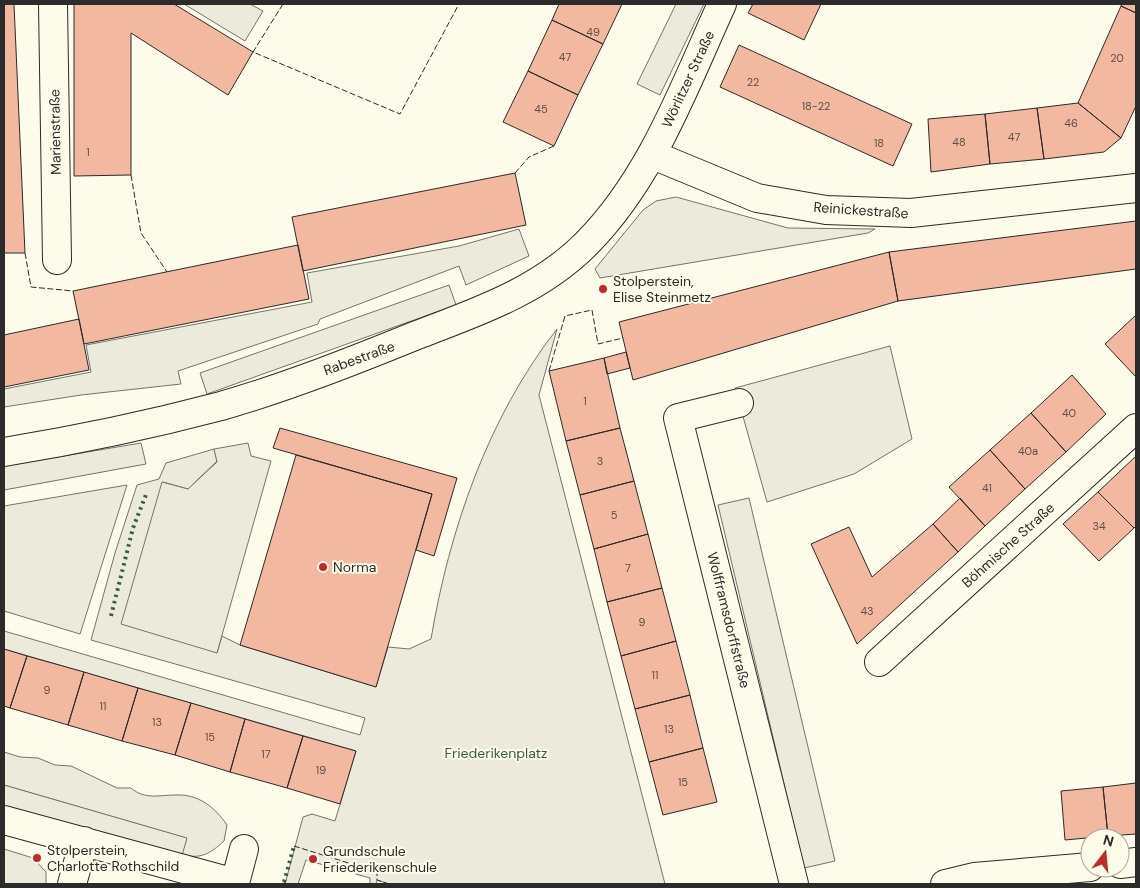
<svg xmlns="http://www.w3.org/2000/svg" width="1140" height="888" font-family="'DM Sans',sans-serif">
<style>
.green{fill:#ecebdb;stroke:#74746e}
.parking{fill:#eceadb;stroke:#74746e}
.building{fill:#f2b8a0;stroke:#2b2b2b}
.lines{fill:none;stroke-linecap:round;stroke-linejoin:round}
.street-casing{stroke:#2b2b2b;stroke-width:30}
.street{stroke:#fdfbea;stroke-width:28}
.hedge{stroke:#34623c;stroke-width:4;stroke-dasharray:2.5 4;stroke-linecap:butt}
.fence{stroke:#2b2b2b;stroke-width:1;stroke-dasharray:6 2.5;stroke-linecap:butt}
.poi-dot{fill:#c62828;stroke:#fdfbea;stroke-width:2}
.labels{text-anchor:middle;stroke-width:4;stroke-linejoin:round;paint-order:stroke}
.number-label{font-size:11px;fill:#5d4e48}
.street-label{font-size:14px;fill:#2b2b2b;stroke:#fdfbea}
.poi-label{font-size:14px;fill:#2b2b2b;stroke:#fdfbea;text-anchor:start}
.park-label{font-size:14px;fill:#34623c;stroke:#fdfbea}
</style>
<rect width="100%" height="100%" fill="#fdfbea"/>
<path class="green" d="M676 197 788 228 875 229 868 233 600 278 595 269 643 210 656 201Z
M519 229 529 256 466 285 459 266 320 319 318 324 178 371 181 384 81 395 4 407V389L91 372 86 345 312 302 307 273 459 246Z
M557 329 539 395 665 884H389L377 880 376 884H370V878L306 860 298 884H285L303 817 312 814 335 821 356 751 4 649V631L360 735 365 718 91 640 115 553 137 485 159 479 166 463 214 449 217 461 188 489 163 482 217 653 222 636 240 645 376 687 388 647 409 649 431 639C449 531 488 417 557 329Z
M127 485 80 634 4 611V506Z
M4 752 20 757 38 758 55 765 71 766 117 788H131C145 800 159 795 176 795 198 794 215 807 227 825L224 841C210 854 201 859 182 855L186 838 4 785Z
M4 849 33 858 46 872V884H4Z"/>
<path class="parking" d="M184 4H250L263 11 245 41Z
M676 4H704L660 95 637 84Z
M449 285 456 305 207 394 200 373Z
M890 346 912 439 854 474 767 502 735 388Z
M141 443 146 464 4 490V466Z
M248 443 251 456 271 461 217 653 121 624 162 482 188 489 217 462 214 449Z
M749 498 835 861 804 868 718 505Z
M4 785 187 838 181 859 4 808Z"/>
<path class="building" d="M4 4H14L25 253H4Z
M74 4H174L253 52 228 95 131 33V175L74 176Z
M559 4H622L603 44 552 20Z
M753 4H821L804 40 748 13Z
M1122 4H1136V13L1121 6Z
M1121 6 1136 13V106L1121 138 1078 103Z
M552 20 603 44 578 95 528 71Z
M739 45 912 124 893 166 720 87Z
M528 71 578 95 554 146 503 122Z
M1078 103 1121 138 1104 152 1044 159 1037 108Z
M1037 108 1044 159 990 164 985 114Z
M985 114 990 164 931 172 928 119Z
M515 173 526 225 303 271 292 217Z
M1136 221V269L898 301 889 252Z
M298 245 309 299 84 344 73 291Z
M889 252 898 301 633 380 619 322Z
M1136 315V377L1105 344Z
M79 319 89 370 4 387V335Z
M626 352 630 368 607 374 604 358Z
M604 358 620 428 566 441 549 371Z
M1072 375 1106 414 1066 452 1031 413Z
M1031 413 1066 452 1025 489 990 450Z
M280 428 457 478 434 556 416 550 432 494 273 448Z
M620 428 634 481 580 495 566 441Z
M990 450 1025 489 985 526 949 487Z
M296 455 432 494 376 687 240 645Z
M1136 456V526L1134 528 1098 492Z
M634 481 648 534 594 549 580 495Z
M1098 492 1134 528 1099 561 1063 524Z
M960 498 985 526 958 552 933 524Z
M933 524 958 552 857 644 811 544 849 527 872 577Z
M648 534 662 588 607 602 594 549Z
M662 588 676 641 621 656 607 602Z
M676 641 690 695 635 709 621 656Z
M4 649 27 656 10 708 4 706Z
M27 656 84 672 68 725 10 708Z
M84 672 138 688 122 741 68 725Z
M138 688 191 703 175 755 122 741Z
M690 695 703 748 649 762 635 709Z
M191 703 245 719 230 772 175 755Z
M245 719 303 736 287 788 230 772Z
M303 736 356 751 340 804 287 788Z
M703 748 717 802 663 815 649 762Z
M1136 783V834L1108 836 1103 787Z
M1103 787 1108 836 1065 840 1061 791Z"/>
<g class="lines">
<g class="street-casing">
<path id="street" d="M53 4 57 260
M653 155 757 198 826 210 911 213 1136 188
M739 403 678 418 794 884
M4 452C77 440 149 425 221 406 287 387 353 361 417 335 478 312 541 290 587 243 652 177 684 87 722 4
M879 662 1136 428
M4 820 235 883 244 849
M1120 864 1136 862
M72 884 84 841
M945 884 974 877 1090 867"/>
</g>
<use href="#street" class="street"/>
<path class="hedge" d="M111 616 133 528 147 492
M284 882 294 846"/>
<path class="fence" d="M283 4 253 52 400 114 459 4
M515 173 529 157 554 146
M131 175 141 233 167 272
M25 253 31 287 73 291
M549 371 565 316 592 310 598 344 623 338
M294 846 377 872V880L389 884
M284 882 285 884"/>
</g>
<g class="poi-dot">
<circle cx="603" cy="289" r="5"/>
<circle cx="323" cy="567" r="5"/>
<circle cx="37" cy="858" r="5"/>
<circle cx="313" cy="859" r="5"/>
</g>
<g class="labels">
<g class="number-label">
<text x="593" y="36">49</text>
<text x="565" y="61">47</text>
<text x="1117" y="62">20</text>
<text x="753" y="86">22</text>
<text x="816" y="110">18-22</text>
<text x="541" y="113">45</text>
<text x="1071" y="127">46</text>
<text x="1014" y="141">47</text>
<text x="959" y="146">48</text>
<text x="879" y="147">18</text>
<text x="88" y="156">1</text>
<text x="585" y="405">1</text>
<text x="1069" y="417">40</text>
<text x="1028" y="455">40a</text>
<text x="600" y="465">3</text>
<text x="987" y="492">41</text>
<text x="614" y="519">5</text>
<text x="1099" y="530">34</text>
<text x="628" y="572">7</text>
<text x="867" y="615">43</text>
<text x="642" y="626">9</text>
<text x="655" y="679">11</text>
<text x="47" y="694">9</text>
<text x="103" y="710">11</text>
<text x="157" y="726">13</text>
<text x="669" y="733">13</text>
<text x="210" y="741">15</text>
<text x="266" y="758">17</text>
<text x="321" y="774">19</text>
<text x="683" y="786">15</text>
</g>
<g class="street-label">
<text transform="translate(688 79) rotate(-65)" y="5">Wörlitzer Straße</text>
<text transform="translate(55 132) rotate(-91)" y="5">Marienstraße</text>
<text transform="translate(861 210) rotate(4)" y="5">Reinickestraße</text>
<text transform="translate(359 358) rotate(-20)" y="5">Rabestraße</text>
<text transform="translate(1008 545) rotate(-42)" y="5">Böhmische Straße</text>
<text transform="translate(729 620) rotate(76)" y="5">Wolfframsdorffstraße</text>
</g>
<g class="poi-label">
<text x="613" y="286">Stolperstein,<tspan x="613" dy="16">Elise Steinmetz</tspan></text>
<text x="333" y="572">Norma</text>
<text x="47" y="855">Stolperstein,<tspan x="47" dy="16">Charlotte Rothschild</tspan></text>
<text x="323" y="856">Grundschule<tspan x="323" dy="16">Friederikenschule</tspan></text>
</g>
<g class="park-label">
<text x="496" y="758">Friederikenplatz</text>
</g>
</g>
<rect width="1140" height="888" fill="none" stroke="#2b2b2b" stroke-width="10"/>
<g transform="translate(1105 853) rotate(16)"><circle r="24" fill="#fdfbea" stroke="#a9a89e"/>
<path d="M0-4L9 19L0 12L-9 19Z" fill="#c62828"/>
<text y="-8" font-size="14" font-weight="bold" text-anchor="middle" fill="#2b2b2b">N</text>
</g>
</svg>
